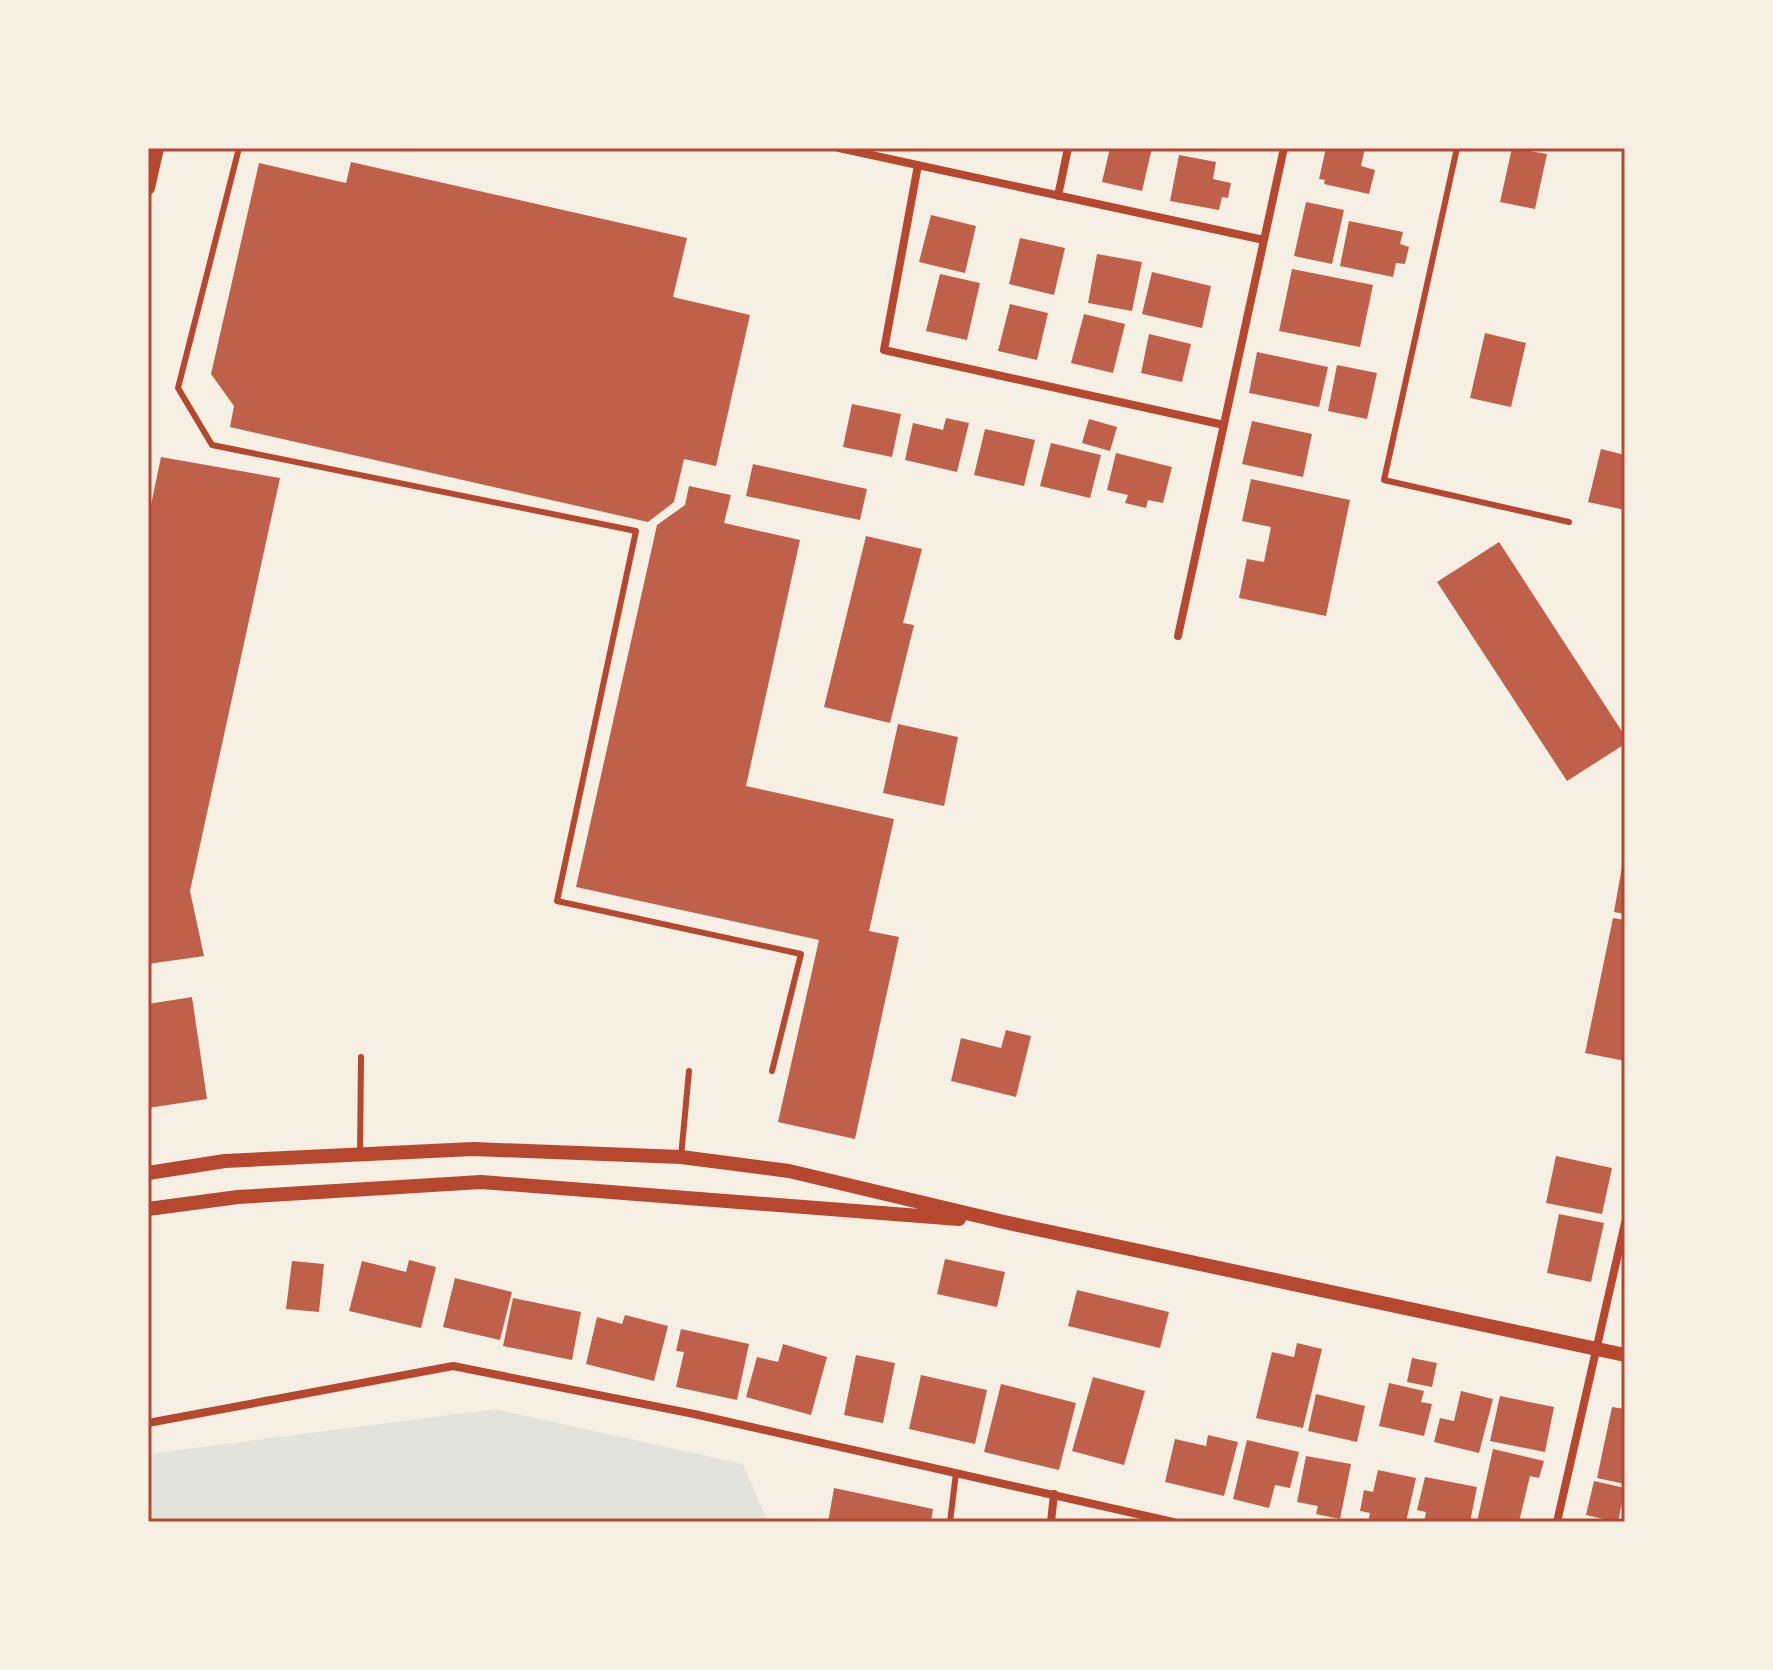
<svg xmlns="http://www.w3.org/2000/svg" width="1773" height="1670" font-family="'Work Sans',sans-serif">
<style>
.green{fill:#e2e4dc}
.building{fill:#bf614a}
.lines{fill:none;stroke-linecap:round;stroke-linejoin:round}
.service{stroke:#b5482f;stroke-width:6}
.minor{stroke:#b5482f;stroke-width:8}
.tertiary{stroke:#b5482f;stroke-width:14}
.neatline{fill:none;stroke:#b5482f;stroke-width:3}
</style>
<rect width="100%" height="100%" fill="#f6efe4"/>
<path class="green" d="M495 1409 743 1464 768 1522H148V1454Z"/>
<path class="building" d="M1110 148H1152L1142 191 1102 182Z
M1326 148H1365L1361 166 1375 170 1369 194 1324 184 1325 180 1319 179Z
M1512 148 1547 154 1535 209 1500 202Z
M1179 155 1216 162 1213 179 1231 183 1228 198 1222 197 1219 210 1170 201Z
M351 162 687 238 673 297 750 315 716 466 684 459 674 502 648 522 230 427 234 406 211 374 259 163 346 183Z
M1306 202 1344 210 1332 264 1294 256Z
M931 215 976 226 965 273 919 262Z
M1349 221 1403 232 1400 244 1409 247 1405 264 1396 263 1393 277 1340 266Z
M1020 238 1065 248 1054 295 1009 284Z
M1097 254 1142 262 1132 311 1088 303Z
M1292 269 1373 285 1360 347 1279 331Z
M1152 272 1211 286 1202 328 1142 314Z
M940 274 980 283 967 340 926 331Z
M1010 304 1048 313 1037 360 998 351Z
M1084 314 1125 324 1113 373 1071 363Z
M1485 333 1526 343 1511 407 1470 398Z
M1149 334 1191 344 1182 382 1141 373Z
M1257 352 1328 367 1319 407 1249 393Z
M1337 365 1377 373 1367 419 1328 411Z
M852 404 901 414 892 457 843 447Z
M946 418 969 423 957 472 905 460 913 423 943 430Z
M1089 419 1117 427 1110 451 1082 443Z
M1252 421 1312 434 1303 477 1242 464Z
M985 429 1035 440 1024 486 974 475Z
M1051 443 1101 455 1090 498 1040 486Z
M1601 449 1625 455V510L1588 502Z
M1116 453 1172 467 1163 503 1148 500 1146 508 1125 503 1128 495 1107 490Z
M161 457 280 478 190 891 204 956 148 964V519Z
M753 464 867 489 860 520 746 496Z
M1251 479 1350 500 1326 616 1239 598 1247 559 1264 562 1271 527 1242 521Z
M689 486 731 495 724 523 800 540 746 786 894 819 869 931 899 937 855 1139 778 1122 819 940 576 887 657 525 685 505Z
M866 536 922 549 903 623 914 625 890 723 824 707Z
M1499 542 1625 736V744L1567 781 1437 582Z
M898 724 958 737 944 806 883 793Z
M1623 861H1625V914L1614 912Z
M1613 918 1625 920V1061L1585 1053Z
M192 997 207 1099 148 1108V1004Z
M1006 1030 1031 1036 1016 1097 951 1081 961 1038 1001 1048Z
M1556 1156 1612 1168 1602 1214 1546 1203Z
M1559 1214 1604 1223 1591 1282 1547 1273Z
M945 1259 1005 1272 997 1307 937 1294Z
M409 1260 436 1267 421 1328 349 1311 362 1261 406 1272Z
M292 1261 324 1264 319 1312 286 1309Z
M455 1278 512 1292 500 1340 443 1327Z
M1077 1290 1169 1312 1160 1348 1068 1326Z
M513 1298 581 1312 572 1360 503 1346Z
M625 1315 668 1326 654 1381 586 1364 597 1317 622 1324Z
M681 1329 749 1344 737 1400 676 1387 684 1352 676 1351Z
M1297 1343 1322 1349 1303 1428 1256 1418 1272 1352 1294 1357Z
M783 1344 827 1357 811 1415 746 1397 757 1357 778 1362Z
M856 1355 895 1363 883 1423 844 1415Z
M1412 1358 1437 1363 1432 1387 1407 1382Z
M921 1375 987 1390 975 1444 909 1429Z
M1093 1377 1145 1391 1124 1465 1072 1451Z
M1389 1383 1424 1391 1421 1402 1432 1404 1424 1436 1379 1426Z
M1001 1384 1076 1403 1059 1470 984 1452Z
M1461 1391 1493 1399 1479 1453 1434 1442 1440 1418 1454 1421Z
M1316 1394 1365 1406 1357 1442 1308 1431Z
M1500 1396 1554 1407 1545 1452 1490 1441Z
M1612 1407 1625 1409V1484L1597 1478Z
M1208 1435 1238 1442 1224 1496 1165 1482 1175 1439 1206 1446Z
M1247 1440 1299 1452 1290 1488 1275 1485 1269 1508 1233 1499Z
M1493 1449 1544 1461 1539 1478 1530 1476 1519 1522H1477Z
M1306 1456 1351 1464 1340 1519 1316 1514 1318 1506 1297 1502Z
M1378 1470 1416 1478 1406 1522H1368L1370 1513 1360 1511 1364 1490 1373 1492Z
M1425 1477 1477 1487 1470 1522H1424L1426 1512 1417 1510Z
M1594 1481 1625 1488 1618 1522 1586 1515Z
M834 1488 933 1509 931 1522H828Z"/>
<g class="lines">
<path class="service" d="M239 148 178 388 212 445 636 531 557 901 801 954 772 1071
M1457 148 1384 480 1569 522
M360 1155 361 1057
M681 1157 689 1071
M950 1522 956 1473"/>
<path class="minor" d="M839 148 1264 240
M918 165 884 350 1224 425
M1058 196 1068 148
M1178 636 1284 148
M148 1423 453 1366 694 1414 1173 1522
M1051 1522 1054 1494
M1557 1522 1625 1223"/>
<path class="tertiary" d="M148 188 157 148
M148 1173 225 1161 473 1149 681 1157 789 1171 1004 1222 1625 1355
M148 1209 238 1197 481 1182 959 1219"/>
</g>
<rect width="1773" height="1670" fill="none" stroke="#f6efe4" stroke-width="300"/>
<rect x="150" y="150" width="1473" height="1370" class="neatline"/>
</svg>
